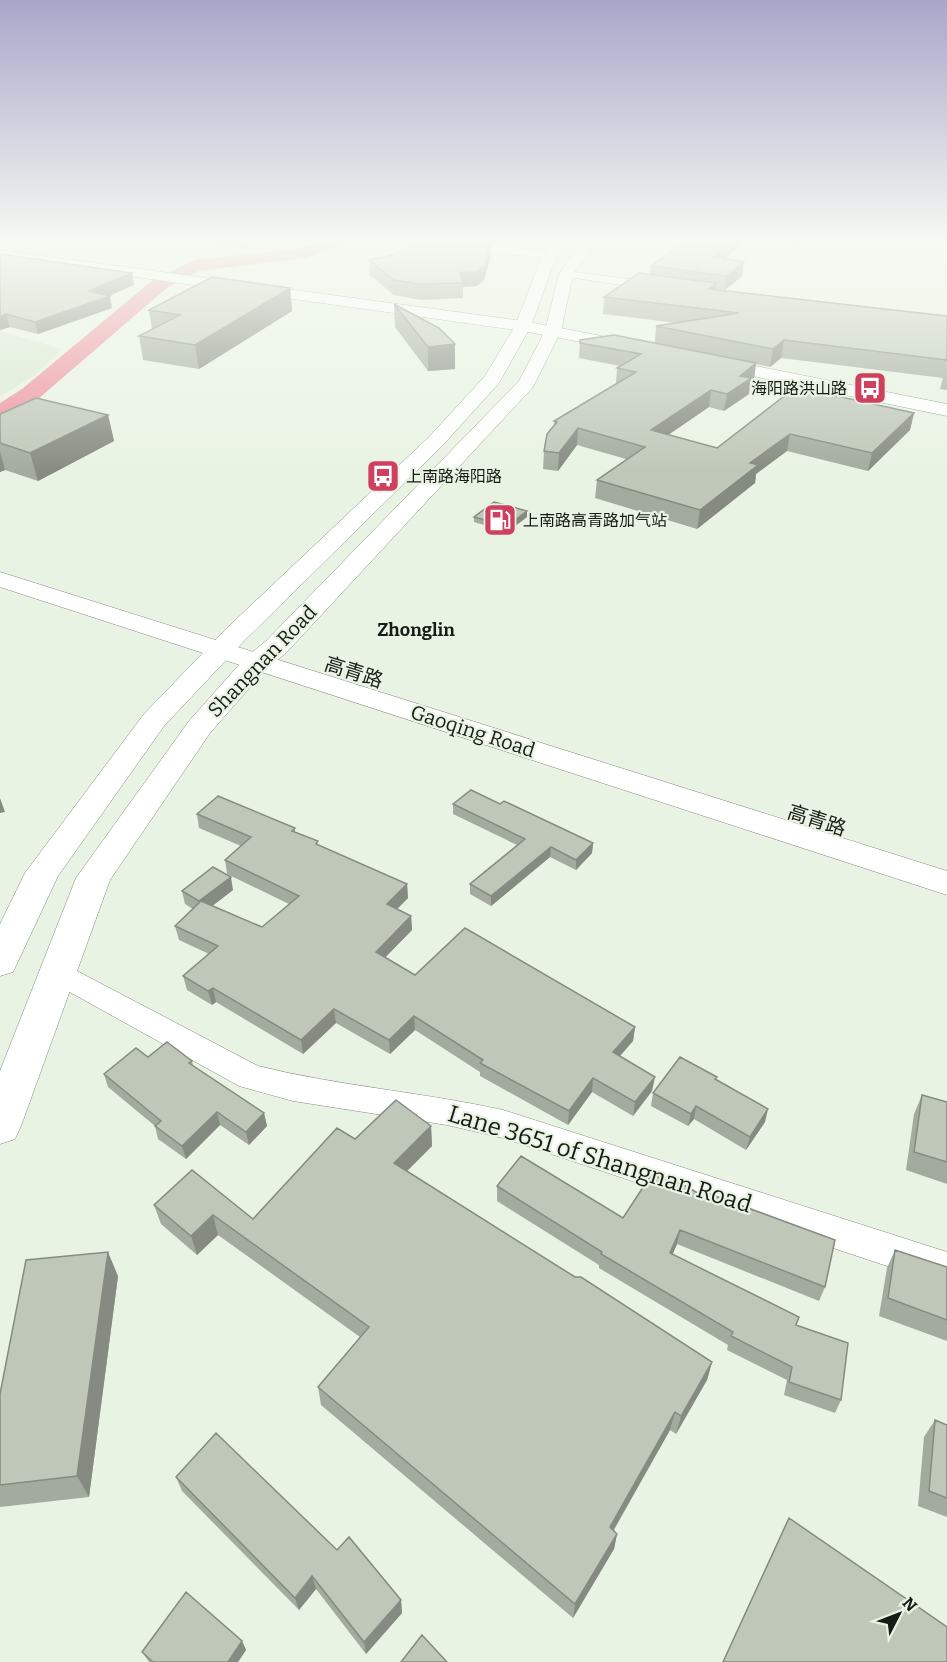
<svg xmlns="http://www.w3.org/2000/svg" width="947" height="1662" font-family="Bitter,'Noto Sans SC',serif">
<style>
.built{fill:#dbe9d3}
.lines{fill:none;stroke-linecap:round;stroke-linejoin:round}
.river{fill:#ee909c;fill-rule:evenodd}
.street-casing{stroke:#838c7d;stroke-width:1}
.secondary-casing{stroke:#838c7d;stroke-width:1}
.primary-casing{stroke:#838c7d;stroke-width:1}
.street{fill:#fff;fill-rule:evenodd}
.secondary{fill:#fff;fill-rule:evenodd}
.primary{fill:#fff;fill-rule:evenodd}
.wall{fill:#a3ab9e}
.shaded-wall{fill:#858b81}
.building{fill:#bec7b8;stroke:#858b81;stroke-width:1.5}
.labels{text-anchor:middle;stroke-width:4.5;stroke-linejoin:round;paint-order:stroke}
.far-poi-label{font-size:16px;fill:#171b15;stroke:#e9f3e3;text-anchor:start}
.far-quarter-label{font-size:18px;font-weight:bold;fill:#171b15;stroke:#e9f3e3}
.street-label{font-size:20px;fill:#171b15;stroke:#e9f3e3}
.near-street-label{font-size:24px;fill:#171b15;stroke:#e9f3e3}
</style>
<rect width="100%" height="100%" fill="#e9f3e3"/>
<path class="built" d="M0 331 62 349 36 374 0 397Z"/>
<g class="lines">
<path class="river" d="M322 241H348L345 245 305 258 199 271 168 287 38 399 18 413 0 417V403L22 389 154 279 195 260 302 248Z"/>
<g class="street-casing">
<path id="street" d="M457 241H474L549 253 554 256 549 259 491 252Z
M566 271 661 283 667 287 661 291 562 276 560 274Z
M58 961 258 1066C338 1086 422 1092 503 1110L947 1252V1286L503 1138 447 1125 293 1101 239 1086 48 980 43 972 48 964Z"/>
</g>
<g class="secondary-casing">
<path id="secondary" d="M916 241H947V248L923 245Z
M0 250 523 321 633 342 642 347 633 352 523 331 0 258Z
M710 357 947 404V416L704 366 701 362 704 358Z
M0 572 947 871V895L0 587Z"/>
</g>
<g class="primary-casing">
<path id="primary" d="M555 241H570L556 257 531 326 499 383 443 445 245 640 164 726 58 876 13 972 0 976V924L25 873 144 714 227 628 429 437 485 376 515 326 542 256Z
M582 241H596L573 274 561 331 533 387 286 653 266 669 210 733 110 880 21 1126 15 1139 0 1144V1071L76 878 189 721 246 657 266 641 519 381 545 331 559 274Z"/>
</g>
<use href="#street" class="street"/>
<use href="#secondary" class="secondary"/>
<use href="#primary" class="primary"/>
</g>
<path class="wall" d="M187 241H257L245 248 187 243Z
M677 241H745L725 259 744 262 742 276 725 290 716 289V290L947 316V390L940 389 943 378 781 358 770 367 756 364 754 379 750 382 749 394 724 411 709 407 668 435 717 448 796 387 914 413 910 430 868 471 787 451 756 474 755 483 697 529 595 498 597 480 626 459 577 445 558 471 543 469 544 451 554 425V421L616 384 617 368 620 366 579 358 580 340 655 343 656 326 677 323 603 314 604 297 650 274 651 266 685 242Z
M756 241H805L799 246Z
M0 254 134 285 109 296 112 308 38 334 10 327 0 330Z
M491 256 484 280 477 286 463 287V298L420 300 394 295 370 275 369 260Z
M290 288 292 311 199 369 143 360 139 336 152 329 149 310Z
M394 304 455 344V369L428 371 395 327Z
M0 414 108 415 114 441 38 481 5 470 0 472Z
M474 517H527L507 532 474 522Z
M453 804H500L593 843 592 853 576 870 550 857 491 906 470 894V884L517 845 453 814Z
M197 814 295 828V832L319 845 407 884 408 898 397 909 411 916 412 930 385 957 415 975 635 1027 633 1041 620 1056 652 1091 633 1116 592 1092 568 1125 480 1076V1072L415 1030 390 1054 336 1023 303 1054 216 1002 212 1005 187 990 183 976 209 954 179 940 175 926 193 909 185 904 182 891 233 890 212 906 262 927 289 904 227 874 225 860 241 846 199 828Z
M148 1057 192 1061 193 1066 264 1113 267 1126 249 1145 220 1125 186 1159 158 1139 155 1126 108 1087 104 1074Z
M717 1077 716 1080 765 1122 746 1150 694 1119 688 1126 651 1106 653 1093Z
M922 1095 947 1102V1184L906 1170 914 1114Z
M431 1126 432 1146 407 1171 575 1277 712 1362 707 1380 676 1434 670 1430 614 1530 617 1534 614 1549 573 1618 321 1405 318 1387 360 1337 218 1235 197 1255 161 1224 154 1205 253 1219 355 1139Z
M651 1175 825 1287 819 1301 677 1244 672 1255 796 1325 841 1400 835 1413 784 1395 787 1380 727 1350 728 1345 599 1268V1265L497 1201V1186L623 1218Z
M895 1250 947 1267V1341L879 1316 887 1268Z
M118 1276 89 1497 0 1507V1394Z
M935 1420 947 1425V1517L918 1506 924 1437Z
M176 1477 401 1600 402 1613 366 1654 316 1589 299 1610 182 1491Z
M789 1518 947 1662H723Z
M242 1641 246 1650 238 1662H149L142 1652Z"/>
<path class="shaded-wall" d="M244 241H257L245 248Z
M732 241H745L711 271 713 257Z
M800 241H805L799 246Z
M491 242V256L484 280 477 286 463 287V283L460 273Z
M744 262 742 276 725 290 727 276Z
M132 273 134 285 103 298 110 296 112 308 38 334 35 322 89 291Z
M716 283 714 300 709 289Z
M290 288 292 311 199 369 195 345Z
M6 314 10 327 0 330V317Z
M784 340 781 358 770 367 773 349Z
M455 344V369L428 371V347Z
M756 363 754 379 750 382 749 394 724 411 727 394 740 376Z
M711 390 709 407 649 448 651 430Z
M914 413 910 430 868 471 872 453Z
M108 415 114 441 38 481 30 453Z
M578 428 577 445 558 471 559 453Z
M790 434 787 451 756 474 755 483 697 529 700 510 750 463Z
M0 451 5 470 0 472Z
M527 511V517L507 532V526Z
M0 798 5 812 0 813Z
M593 843 592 853 576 870V860Z
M551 847 550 857 491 906V896Z
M231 877 233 890 202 914 199 901Z
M407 884 408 898 388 918 387 904Z
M411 916 412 930 377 966 376 952Z
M213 988 216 1002 212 1005 208 991Z
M334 1009 336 1023 303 1054 301 1040Z
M414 1016 415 1030 390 1054 389 1040Z
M635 1027 633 1041 611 1066 613 1052Z
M655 1077 652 1091 633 1116 635 1102Z
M593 1078 592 1092 568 1125 569 1111Z
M696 1106 694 1119 688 1126 691 1114Z
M768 1109 765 1122 746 1150 750 1137Z
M217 1112 220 1125 186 1159 182 1146Z
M264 1113 267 1126 249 1145 246 1132Z
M431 1126 432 1146 395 1183 394 1163Z
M213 1215 218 1235 197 1255 191 1236Z
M680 1230 677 1244 667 1267 670 1253Z
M108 1252 118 1276 89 1497 77 1476Z
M712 1362 707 1380 676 1434 681 1416Z
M675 1412 670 1430 606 1543 610 1527Z
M617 1534 614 1549 573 1618 575 1604Z
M312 1576 316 1589 299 1610 295 1598Z
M401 1600 402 1613 366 1654 364 1642Z
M242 1641 246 1650 238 1662H228Z"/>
<path class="building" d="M419 241H487L491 242 484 265 478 271 460 273 463 283 419 284 394 280 369 260 393 255Z
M686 241H732L713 257 744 262 727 276 651 266Z
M0 254 132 273 89 291 110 296 35 322 6 314 0 317Z
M639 273 716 283 709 289 947 316V360L784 340 773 349 656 326 739 313 604 297Z
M212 277 290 288 195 345 139 336 180 315 149 310Z
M394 304 439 328 455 344 428 347Z
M614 335 756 363 740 376 751 378 727 394 711 390 651 430 717 448 796 387 914 413 872 453 790 434 750 463 758 465 700 510 597 480 645 447 578 428 559 453 544 451 547 434 557 422 554 421 636 372 617 368 641 354 580 343V340Z
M36 398 108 415 30 453 0 443V414Z
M494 502 527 511 507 526 474 517Z
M471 790 500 804 504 801 593 843 576 860 551 847 491 896 470 884 525 839 453 804Z
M218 796 295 828 292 831 318 841 316 844 407 884 387 904 411 916 376 952 415 975 465 928 635 1027 613 1052 655 1077 635 1102 593 1078 569 1111 480 1063 483 1060 414 1016 389 1040 334 1009 301 1040 213 988 208 991 183 976 218 946 175 926 201 901 262 927 299 896 225 860 251 837 197 814Z
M213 867 231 877 199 901 182 891Z
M167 1042 192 1061 189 1063 264 1113 246 1132 217 1112 182 1146 155 1126 161 1121 104 1074 136 1048 148 1057Z
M680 1057 717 1077 715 1079 768 1109 750 1137 696 1106 691 1114 653 1093Z
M922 1095 947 1102V1162L914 1152Z
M396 1100 431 1126 394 1163 575 1277H581L712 1362 681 1416 675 1412 610 1527 617 1534 575 1604 318 1387 369 1327 213 1215 191 1236 154 1205 192 1170 253 1219 337 1128 355 1139Z
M521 1156 623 1218 651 1175 684 1185 708 1199 710 1194 835 1240 825 1287 680 1230 670 1253 799 1317 796 1325 848 1343 841 1400 789 1382 792 1367 731 1336 733 1332 601 1254 602 1252 497 1186Z
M895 1250 947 1267V1320L888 1298Z
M108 1252 77 1476 0 1485V1394L26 1260Z
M935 1420 947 1425V1498L929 1491Z
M216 1433 337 1550 349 1537 401 1600 364 1642 312 1576 295 1598 176 1477Z
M789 1518 947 1627V1662H723Z
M186 1592 242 1641 228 1662H153L142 1652Z
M422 1635 447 1662H401Z"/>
<linearGradient id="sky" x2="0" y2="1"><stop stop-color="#aaa6ca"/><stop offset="0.51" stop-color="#f5faf2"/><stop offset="1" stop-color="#f5faf2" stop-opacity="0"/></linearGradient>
<rect width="947" height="474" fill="url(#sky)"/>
<defs>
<g id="bus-square" transform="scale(1.725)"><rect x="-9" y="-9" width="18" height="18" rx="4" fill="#cf3f5e" stroke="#e9f3e3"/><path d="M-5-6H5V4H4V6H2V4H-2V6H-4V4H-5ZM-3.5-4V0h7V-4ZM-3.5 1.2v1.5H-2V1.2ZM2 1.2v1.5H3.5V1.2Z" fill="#fff"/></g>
<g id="fuel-square" transform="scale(1.725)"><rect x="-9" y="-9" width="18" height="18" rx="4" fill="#cf3f5e" stroke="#e9f3e3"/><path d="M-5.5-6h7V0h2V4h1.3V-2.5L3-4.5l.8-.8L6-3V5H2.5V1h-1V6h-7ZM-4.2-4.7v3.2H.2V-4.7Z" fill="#fff"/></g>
</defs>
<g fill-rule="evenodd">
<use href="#bus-square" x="870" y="388"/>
<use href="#bus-square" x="383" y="476"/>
<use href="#fuel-square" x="500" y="520"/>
</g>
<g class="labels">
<g class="far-poi-label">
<text x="847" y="394" text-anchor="end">海阳路洪山路</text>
<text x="406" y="482">上南路海阳路</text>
<text x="523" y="526">上南路高青路加气站</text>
</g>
<g class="far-quarter-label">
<text x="416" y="636">Zhonglin</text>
</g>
<g class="street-label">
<text transform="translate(262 661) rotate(-46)" y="7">Shangnan Road</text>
<text transform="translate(354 672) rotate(18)" y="7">高青路</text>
<text transform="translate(473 731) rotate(18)" y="7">Gaoqing Road</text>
<text transform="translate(817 820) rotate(18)" y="7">高青路</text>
</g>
<g class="near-street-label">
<text transform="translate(600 1159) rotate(17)" y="8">Lane 3651 of Shangnan Road</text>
</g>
</g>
<g transform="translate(899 1614) rotate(48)" stroke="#e9f3e3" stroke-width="4.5" paint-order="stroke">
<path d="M0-4.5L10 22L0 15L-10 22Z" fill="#171b15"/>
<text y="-9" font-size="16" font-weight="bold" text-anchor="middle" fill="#171b15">N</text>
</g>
</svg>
